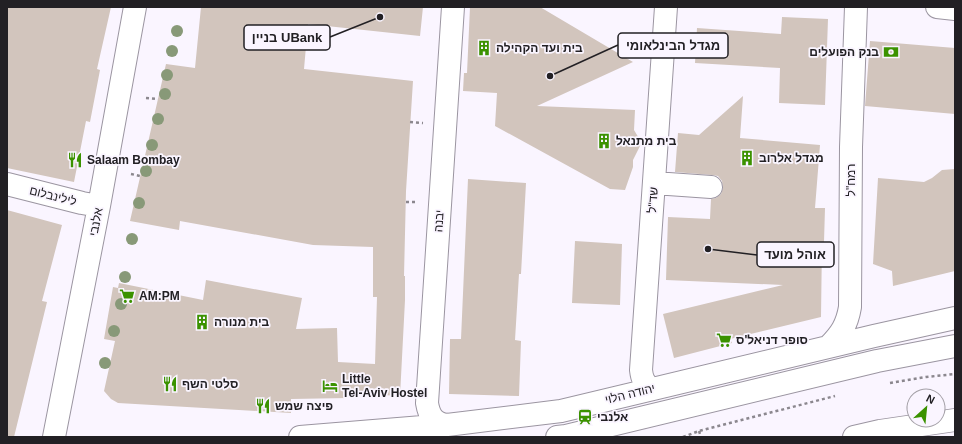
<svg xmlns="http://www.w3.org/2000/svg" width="962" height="444" font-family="Arial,Heebo,sans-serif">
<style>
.building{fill:#d2c5bd}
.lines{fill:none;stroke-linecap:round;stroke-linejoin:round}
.minor-casing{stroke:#9b95a1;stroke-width:24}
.path{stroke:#8b878e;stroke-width:2.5;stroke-dasharray:3 3;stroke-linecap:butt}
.minor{stroke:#fff;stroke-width:22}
.tree{fill:#889978}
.labels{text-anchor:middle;stroke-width:3.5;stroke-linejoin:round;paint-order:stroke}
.poi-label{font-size:12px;font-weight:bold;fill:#222024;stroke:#faf5ff;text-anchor:start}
.street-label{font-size:12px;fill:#222024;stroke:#faf5ff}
.leader{fill:none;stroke:#222024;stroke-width:1.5}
.callout-dot{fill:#222024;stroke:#faf5ff;stroke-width:1.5}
.callout{fill:#faf5ff;stroke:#222024;stroke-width:1.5}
.callout-label{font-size:13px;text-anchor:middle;font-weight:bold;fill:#222024}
</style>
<rect width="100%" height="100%" fill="#faf5ff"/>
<path class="building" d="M7 7H111L97 69 100 70 90 122 86 121 74 182 7 168Z
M201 7H423L420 36 308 24 304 69 413 81 406 191 404 276H405V300L400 396 348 393V398L291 399V413L118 403 111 399 104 391 115 341 104 339 113 287 118 288 119 283 203 300 206 280 302 298 296 329 337 328 338 362 375 364 377 297H373V247L313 245 180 221 179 230 130 221 166 64 195 68Z
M470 7H540L633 62 537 106 635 110 634 130 640 140 641 144 633 160V167L625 190 610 189 495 126 497 93 463 91 464 73H467Z
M782 17 828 19 825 105 779 103 780 68 695 63 697 28 781 34Z
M870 41 955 48V114L865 106Z
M743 96 740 138 820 145 815 208H825L824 242H822L821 317 730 339 732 343 674 358 663 314 783 285 666 280 668 217 710 219 711 199 716 198 721 194 723 188 722 181 718 176 712 175 675 172 678 133 699 135Z
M955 169V271L893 286 892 271 873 264 878 178 924 182 932 178 942 170Z
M468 179 526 183 521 274H519L515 340 521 341 519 396 449 394 450 339H461Z
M7 210 62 225 42 301 47 302 14 437 7 436Z
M575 241 622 244 620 305 572 303Z"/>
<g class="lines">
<g class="minor-casing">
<path id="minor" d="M937 7 955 9
M654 183 711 187
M7 184 82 203 99 206
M828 347C841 334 847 325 850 307L851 147 856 7
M651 389C644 383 642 379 641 370L666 7
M447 425C433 423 429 415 427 403L453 7
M54 437 99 206 135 7
M300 437 447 425 561 411 874 336 955 318
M557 437 566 436 877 361 955 346
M854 437 880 431 955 420"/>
</g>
<path class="path" d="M146 98 158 99
M410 122 423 123
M131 174 140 176
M406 202H418
M890 383 926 377 955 374
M699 431 701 437
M683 437 699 431 835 396"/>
<use href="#minor" class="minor"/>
</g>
<g class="tree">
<circle cx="177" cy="31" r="6"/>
<circle cx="172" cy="51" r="6"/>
<circle cx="167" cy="75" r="6"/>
<circle cx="165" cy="94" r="6"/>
<circle cx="158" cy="119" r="6"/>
<circle cx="152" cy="145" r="6"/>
<circle cx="146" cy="171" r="6"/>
<circle cx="139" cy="203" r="6"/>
<circle cx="132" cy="239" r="6"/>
<circle cx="125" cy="277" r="6"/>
<circle cx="121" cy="304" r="6"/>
<circle cx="114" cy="331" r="6"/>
<circle cx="105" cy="363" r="6"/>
</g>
<defs>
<g id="building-bare" transform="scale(1.2)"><path d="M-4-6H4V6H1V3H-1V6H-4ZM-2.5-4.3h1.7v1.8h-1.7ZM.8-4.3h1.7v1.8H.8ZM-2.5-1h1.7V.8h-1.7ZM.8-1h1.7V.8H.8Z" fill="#3b9200" stroke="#faf5ff" stroke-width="2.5" paint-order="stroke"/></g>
<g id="bank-bare" transform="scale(1.2)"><path d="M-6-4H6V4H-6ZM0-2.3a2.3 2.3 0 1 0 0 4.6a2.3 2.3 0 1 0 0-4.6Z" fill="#3b9200" stroke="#faf5ff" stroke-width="2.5" paint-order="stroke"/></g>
<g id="restaurant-bare" transform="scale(1.2)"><path d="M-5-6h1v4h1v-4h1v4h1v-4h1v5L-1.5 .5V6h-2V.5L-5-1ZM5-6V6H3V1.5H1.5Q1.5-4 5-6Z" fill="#3b9200" stroke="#faf5ff" stroke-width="2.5" paint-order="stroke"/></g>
<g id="supermarket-bare" transform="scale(1.2)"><path d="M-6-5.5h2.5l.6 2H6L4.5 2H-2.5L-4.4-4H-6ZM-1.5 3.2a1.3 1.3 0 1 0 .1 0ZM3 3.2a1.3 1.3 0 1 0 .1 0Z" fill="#3b9200" stroke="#faf5ff" stroke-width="2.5" paint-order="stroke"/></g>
<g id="hotel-bare" transform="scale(1.2)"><path d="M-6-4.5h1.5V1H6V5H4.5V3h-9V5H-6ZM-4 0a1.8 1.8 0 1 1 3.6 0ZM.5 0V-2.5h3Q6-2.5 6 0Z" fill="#3b9200" stroke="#faf5ff" stroke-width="2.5" paint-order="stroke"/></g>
<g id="station-bare" transform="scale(1.2)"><path d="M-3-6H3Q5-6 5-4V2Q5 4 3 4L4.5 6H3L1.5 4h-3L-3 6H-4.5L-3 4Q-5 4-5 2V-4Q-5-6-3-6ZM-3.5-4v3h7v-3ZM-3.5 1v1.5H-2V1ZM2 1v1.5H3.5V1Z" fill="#3b9200" stroke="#faf5ff" stroke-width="2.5" paint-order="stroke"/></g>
</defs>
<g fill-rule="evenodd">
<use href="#building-bare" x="484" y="48"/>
<use href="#bank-bare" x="891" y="52"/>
<use href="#building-bare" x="604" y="141"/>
<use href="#building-bare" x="747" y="158"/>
<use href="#restaurant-bare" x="75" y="160"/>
<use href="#supermarket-bare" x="127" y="296"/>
<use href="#building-bare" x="202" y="322"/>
<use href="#supermarket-bare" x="724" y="340"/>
<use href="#restaurant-bare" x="170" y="384"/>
<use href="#hotel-bare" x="330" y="386"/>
<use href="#restaurant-bare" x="263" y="406"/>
<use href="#station-bare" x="585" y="417"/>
</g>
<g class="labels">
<g class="poi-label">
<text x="496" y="52">בית ועד הקהילה</text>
<text x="879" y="56" text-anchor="end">בנק הפועלים</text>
<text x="616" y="145">בית מתנאל</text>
<text x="759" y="162">מגדל אלרוב</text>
<text x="87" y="164">Salaam Bombay</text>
<text x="139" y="300">AM:PM</text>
<text x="214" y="326">בית מנורה</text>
<text x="736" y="344">סופר דניאל'ס</text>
<text x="342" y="383">Little<tspan x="342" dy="14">Tel-Aviv Hostel</tspan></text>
<text x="182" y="388">סלטי השף</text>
<text x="275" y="410">פיצה שמש</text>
<text x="597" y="421">אלנבי</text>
</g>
<g class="street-label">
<text transform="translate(851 180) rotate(-90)" y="4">רמח"ל</text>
<text transform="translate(53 196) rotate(14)" y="4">לילינבלום</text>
<text transform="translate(653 200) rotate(-86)" y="4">שד"ל</text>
<text transform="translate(439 221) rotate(-86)" y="4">יבנה</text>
<text transform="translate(96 222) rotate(-79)" y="4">אלנבי</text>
<text transform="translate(630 394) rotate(-14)" y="4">יהודה הלוי</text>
</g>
</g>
<path class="leader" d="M380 17L330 37M550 76L618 45M708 249L757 255"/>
<g class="callout-dot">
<circle cx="380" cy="17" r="4"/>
<circle cx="550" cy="76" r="4"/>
<circle cx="708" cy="249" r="4"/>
</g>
<g class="callout">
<rect x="244" y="25" width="86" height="25" rx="4"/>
<rect x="618" y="33" width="110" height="25" rx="4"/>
<rect x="757" y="242" width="77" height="25" rx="4"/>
</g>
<g class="callout-label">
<text x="287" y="42">בניין UBank</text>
<text x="673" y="50">מגדל הבינלאומי</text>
<text x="795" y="259">אוהל מועד</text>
</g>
<rect width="962" height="444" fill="none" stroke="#222024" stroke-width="16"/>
<g transform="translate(926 408) rotate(27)"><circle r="19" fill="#faf5ff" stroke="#a4a0a7"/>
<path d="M0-3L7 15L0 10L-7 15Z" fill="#3b9200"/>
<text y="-6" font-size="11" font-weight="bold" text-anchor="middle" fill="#222024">N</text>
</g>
</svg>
